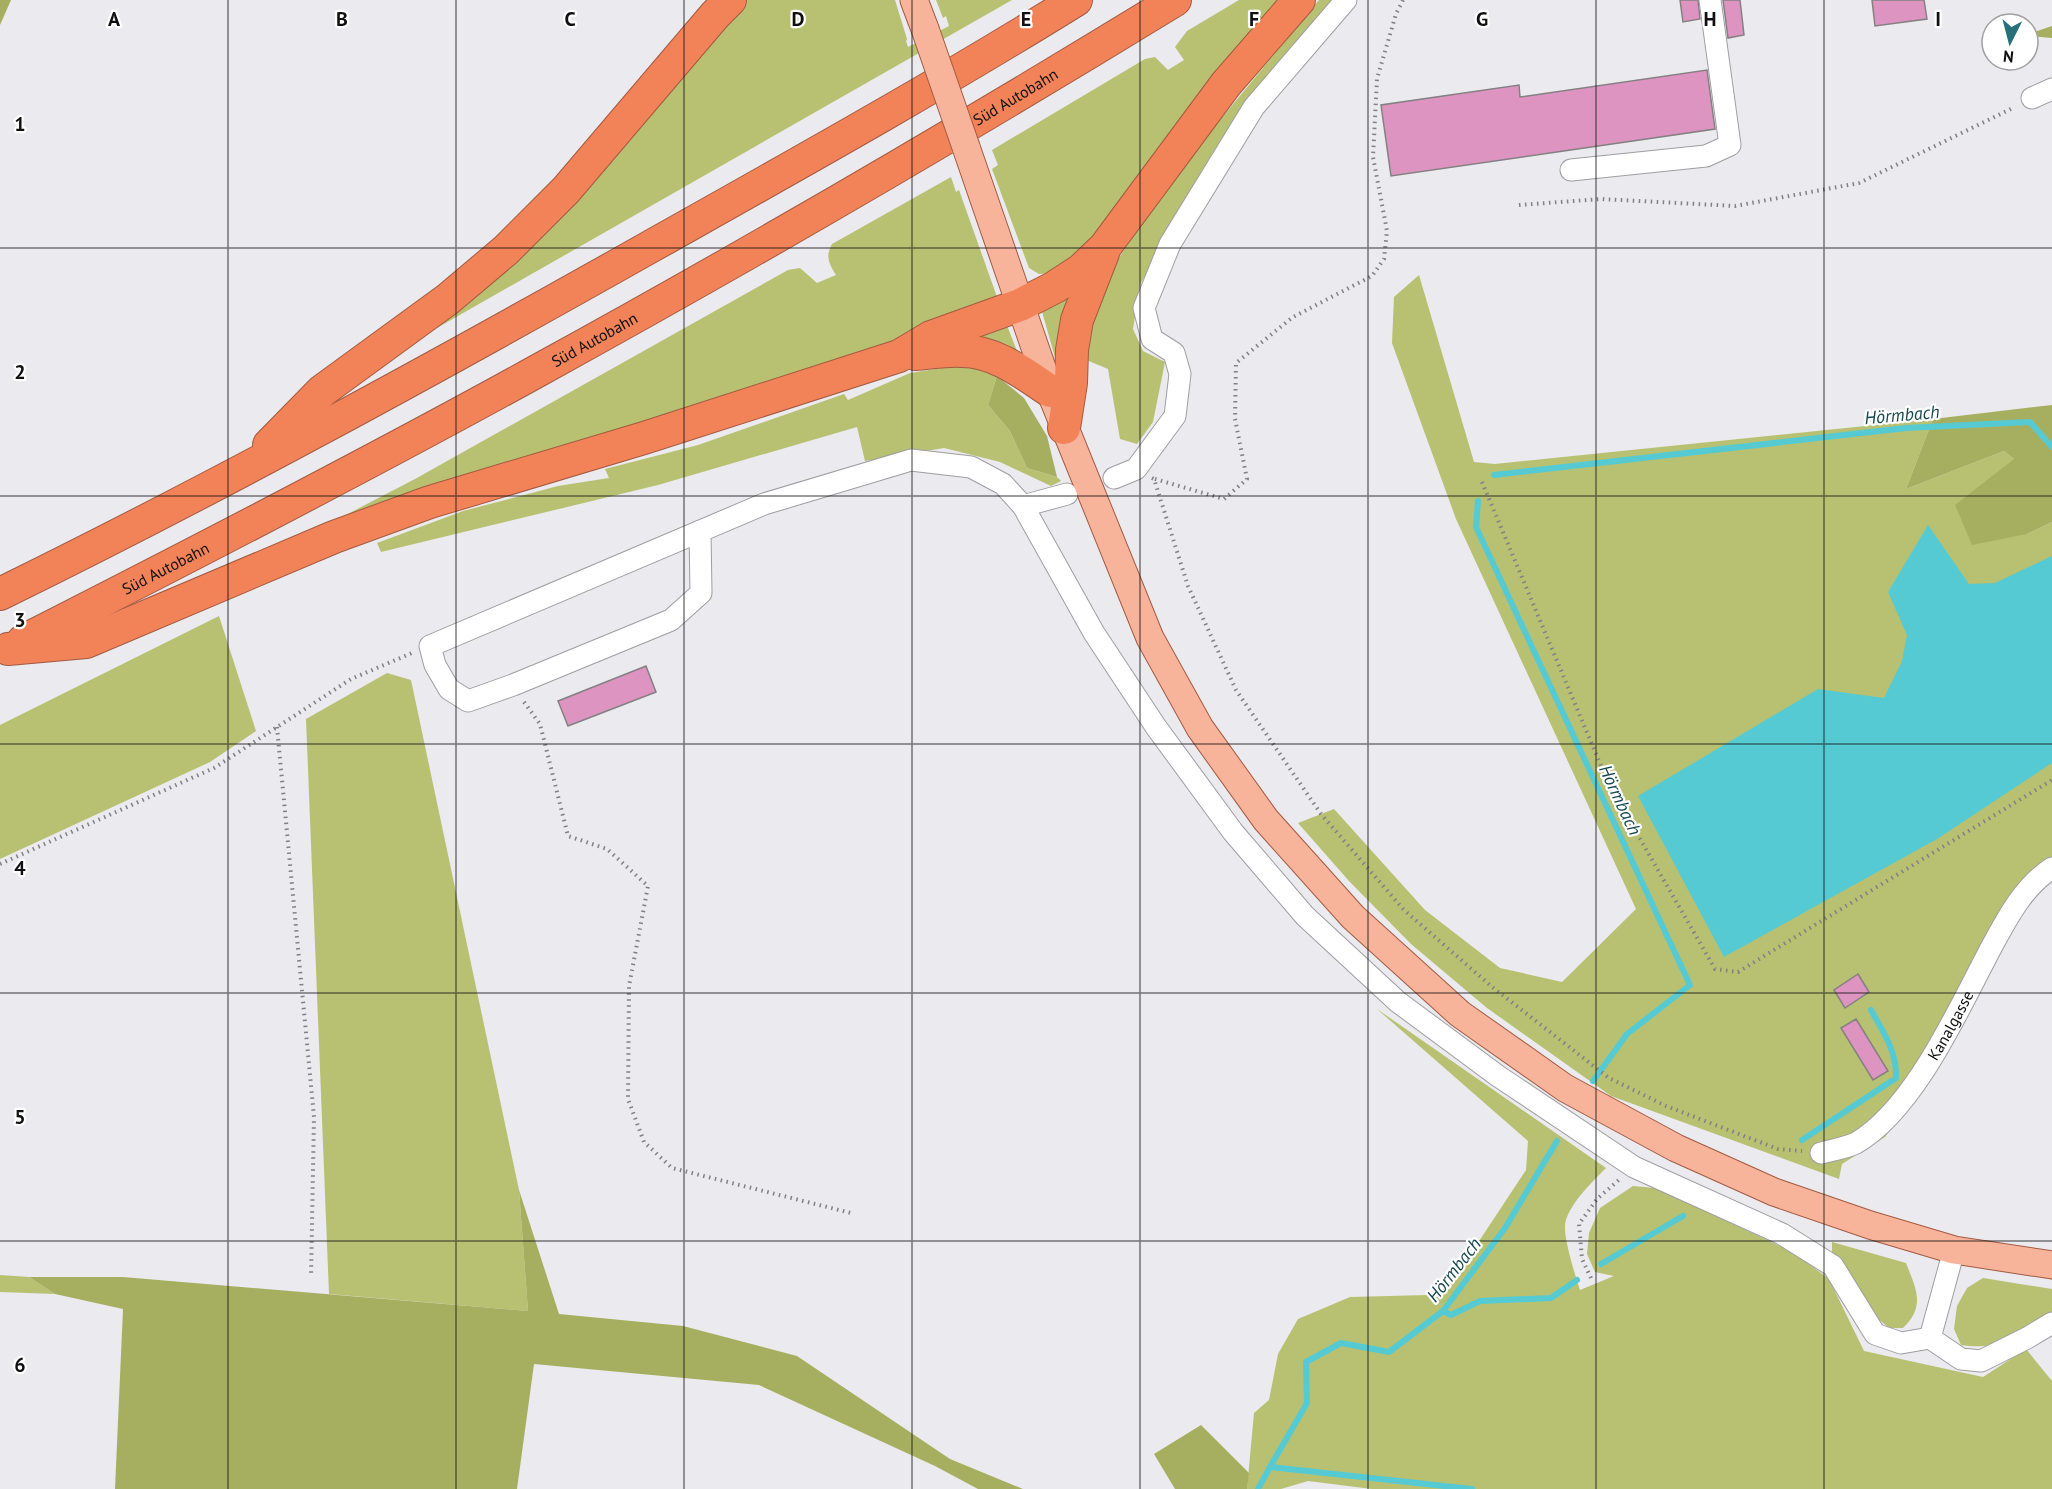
<svg xmlns="http://www.w3.org/2000/svg" width="2052" height="1489" font-family="'PT Sans',sans-serif">
<style>
.green{fill:#b7c171}
.forest{fill:#a6af60}
.water{fill:#56cad3}
.lines{fill:none;stroke-linecap:round;stroke-linejoin:round}
.stream{stroke:#56cad3;stroke-width:6}
.building{fill:#dd94c1;stroke:#848082;stroke-width:1.5}
.minor-casing{stroke:#9e9ea2;stroke-width:23}
.major-casing{stroke:#a35a40;stroke-width:29}
.highway-casing{stroke:#a35a40;stroke-width:34}
.path{stroke:#818185;stroke-width:4;stroke-dasharray:1.5 4.5;stroke-linecap:butt}
.minor{stroke:#fff;stroke-width:21}
.major{stroke:#f7b49b;stroke-width:27}
.highway{stroke:#f28258;stroke-width:32}
.major-bridge-casing{stroke:#a35a40;stroke-width:29;stroke-linecap:butt}
.major-bridge{stroke:#f7b49b;stroke-width:27}
.grid{fill:none;stroke:#101012;stroke-width:1.5;stroke-opacity:0.55}
.labels{text-anchor:middle;stroke-width:4.5;stroke-linejoin:round;paint-order:stroke}
.street-label{font-size:16px;fill:#101012;stroke:#fff}
.water-label{font-size:18px;font-style:italic;fill:#14484d;stroke:#fff}
.grid-label{font-size:20px;text-anchor:middle;font-weight:bold;fill:#101012;stroke:#fff;stroke-width:4.5;stroke-linejoin:round;paint-order:stroke}
</style>
<rect width="100%" height="100%" fill="#eaeaef"/>
<path class="green" d="M746 0H895L907 39 906 41 908 47 949 26 946 16 943 18 936 0H1012L437 328 462 304Z
M1239 0H1278L1212 79 1092 245 1053 273 1039 274 1029 268 992 169 998 165 992 150 1145 59 1155 57 1168 70 1184 60 1175 47 1187 31Z
M1319 0H1336L1262 85 1213 152 1140 285 1133 329 1143 351 1165 362 1153 422 1137 444 1120 439 1108 369 1084 359 1104 280 1173 177Z
M951 177 956 192 959 190 997 297 990 308 536 461 338 519 415 479 788 270 800 268 817 283 836 275C829 263 825 257 832 244Z
M1419 275 1474 462 1495 464 1933 419 1906 489 2004 451 2014 459 2027 534 2052 522V875L2013 923 1942 1057 1885 1137 1842 1164 1839 1179 1611 1096 1487 1008 1411 944 1349 881 1298 823 1334 809 1425 910 1500 968 1562 982 1636 909 1456 519 1392 343 1394 297Z
M1085 277 1056 361 1041 308Z
M1006 323 1019 356 952 340Z
M954 366 977 369 997 376 988 405 1010 431 1027 468 1057 477 1061 481 1051 486 1000 462 944 448 865 461 857 427 658 485 381 552 377 543 463 511 558 486 609 478 605 469 698 445 844 394 848 400 910 373Z
M219 616 256 731 210 762 0 859V725Z
M387 673 411 680 519 1190 528 1311 329 1294 306 719Z
M1377 1009 1606 1168C1593 1181 1567 1206 1565 1225 1564 1240 1575 1275 1580 1290L1614 1276 1595 1272 1587 1254 1589 1233 1600 1208 1633 1186 1655 1188 1793 1252 1829 1279 1864 1351 1983 1377 2026 1349 2052 1381V1489H1372L1308 1481 1281 1489H1247L1254 1413 1269 1400 1278 1354 1298 1319 1350 1297 1428 1295 1458 1273 1526 1170 1528 1141Z
M1832 1242 1906 1263C1916 1289 1926 1306 1903 1328H1889L1870 1312 1832 1254Z
M0 1275 29 1277 55 1294 0 1292Z
M1983 1278 2052 1289V1312C2022 1335 2001 1351 1961 1345L1954 1329 1957 1306 1967 1288Z"/>
<path class="forest" d="M0 0H11L0 25Z
M2052 26V38L2028 36V34Z
M997 376 1024 398 1047 436 1057 477 1027 468 1010 431 988 405Z
M2052 405V522L2027 534 1972 545 1955 505 2014 459 2004 451 1906 489 1933 419Z
M519 1190 559 1314 683 1326 797 1356 950 1459 1023 1489H978L935 1466 759 1385 534 1364 517 1489H115L123 1309 55 1294 29 1277H123L528 1311Z
M1201 1425 1249 1473 1247 1489H1175L1154 1454Z"/>
<path class="water" d="M1928 525 1969 584 1995 583 2052 556V763L1937 839 1724 957 1638 796 1818 689 1884 698 1902 661 1907 635 1888 592Z"/>
<g class="lines">
<path class="stream" d="M1494 475 1906 428 2030 422 2052 447
M1478 501 1476 527 1690 985 1627 1034 1593 1081
M1802 1140 1896 1078C1897 1051 1883 1032 1871 1010
M1601 1264 1683 1216
M1443 1311 1451 1315 1480 1301 1551 1298 1577 1280
M1270 1467 1307 1403 1306 1362 1341 1343 1389 1352 1443 1311 1505 1228 1557 1141
M1258 1489 1270 1467 1472 1489"/>
</g>
<path class="building" d="M1680 0H1698L1700 19 1683 22Z
M1723 0H1740L1744 35 1728 38Z
M1872 0H1924L1927 19 1875 26Z
M1707 70 1715 129 1391 176 1381 105 1519 85 1520 97Z
M646 666 656 692 568 726 558 701Z
M1858 974 1869 992 1845 1008 1834 990Z
M1856 1019 1888 1071 1873 1080 1841 1028Z"/>
<g class="lines">
<g class="minor-casing">
<g id="minor">
<path d="M2032 98 2052 89"/>
<path d="M1571 170 1706 156 1730 145 1710 0"/>
<path d="M1114 478 1136 469 1175 416 1180 374 1174 353 1152 339 1144 308 1170 244 1254 107 1346 0"/>
<path d="M1023 506 1067 494"/>
<path d="M700 531 701 593 671 620 513 685 468 701 449 689 435 665 430 646 764 504 911 460 971 467 1003 484 1023 506 1094 633 1156 727 1233 832 1305 916 1398 1002 1498 1076 1634 1167 1782 1234 1833 1266 1875 1334 1901 1343 1930 1338 1954 1250"/>
<path id="s1" d="M1821 1153C1832 1150 1846 1148 1856 1143 1915 1109 1960 1006 1992 946 2008 917 2023 887 2052 868"/>
<path d="M1930 1338 1961 1359 1981 1361 2027 1338 2052 1323"/>
</g>
</g>
<g class="major-casing">
<path id="major" d="M914 0 925 29
M966 147 1050 391 1150 638 1200 728 1266 820 1353 917 1460 1014 1565 1088 1676 1148 1774 1192 1870 1225 1954 1250 2052 1265"/>
</g>
<g class="highway-casing">
<g id="highway">
<path d="M915 354C930 353 946 350 962 351 995 351 1023 373 1050 391"/>
<path d="M1064 428 1071 383 1072 350 1077 320 1103 253"/>
<path d="M269 445 322 391 448 299 506 250 566 190 715 15 730 0"/>
<path d="M0 594C220 486 435 368 648 248 792 167 936 87 1076 0"/>
<path id="s2" d="M23 641C196 553 369 464 539 370 754 252 966 128 1175 0"/>
<path d="M8 649 86 642 334 537 430 502 644 438 899 356 931 337 1020 305 1055 287 1081 270 1105 247 1226 84 1299 0"/>
</g>
</g>
<path class="path" d="M1519 205 1601 199 1735 206 1859 183 2015 107
M1152 478 1154 479 1188 586 1236 690 1321 814 1404 910 1491 986 1609 1078 1666 1106 1778 1149 1802 1151
M1155 479 1224 499 1247 479 1235 419 1236 363 1293 317 1372 276 1384 259 1387 231 1373 157 1377 79 1396 14 1403 0
M1482 482 1609 785 1715 969 1738 972 2052 780
M524 702 540 724 568 836 607 849 648 886 629 986 628 1099 644 1142 672 1168 851 1213
M277 727 314 1117 311 1277
M0 864 214 768 351 679 412 653
M1591 1278 1582 1259 1579 1224 1597 1199 1620 1179"/>
<use href="#minor" class="minor"/>
<use href="#major" class="major"/>
<use href="#highway" class="highway"/>
<g class="major-bridge-casing">
<path id="major-bridge" d="M925 29 966 147"/>
</g>
<use href="#major-bridge" class="major-bridge"/>
</g>
<path class="grid" d="M228 0V1489M456 0V1489M684 0V1489M912 0V1489M1140 0V1489M1368 0V1489M1596 0V1489M1824 0V1489M0 248H2052M0 496H2052M0 744H2052M0 993H2052M0 1241H2052"/>
<g class="labels">
<g class="street-label">
<text dy="6" stroke="none"><textPath href="#s2" startOffset="1132">Süd Autobahn</textPath></text>
<text dy="6" stroke="none"><textPath href="#s2" startOffset="646">Süd Autobahn</textPath></text>
<text dy="6" stroke="none"><textPath href="#s2" startOffset="160">Süd Autobahn</textPath></text>
<text dy="6" stroke="none"><textPath href="#s1" startOffset="189">Kanalgasse</textPath></text>
</g>
<g class="water-label">
<text transform="translate(1902 415) rotate(-5)" y="6">Hörmbach</text>
<text transform="translate(1620 800) rotate(65)" y="6">Hörmbach</text>
<text transform="translate(1454 1270) rotate(-52)" y="6">Hörmbach</text>
</g>
</g>
<g class="grid-label">
<text x="114" y="26">A</text>
<text x="342" y="26">B</text>
<text x="570" y="26">C</text>
<text x="798" y="26">D</text>
<text x="1026" y="26">E</text>
<text x="1254" y="26">F</text>
<text x="1482" y="26">G</text>
<text x="1710" y="26">H</text>
<text x="1938" y="26">I</text>
<text x="20" y="131">1</text>
<text x="20" y="379">2</text>
<text x="20" y="627">3</text>
<text x="20" y="875">4</text>
<text x="20" y="1124">5</text>
<text x="20" y="1372">6</text>
</g>
<g transform="translate(2010 42) rotate(186)"><circle r="28" fill="#ffffff" stroke="#9f9fa0" stroke-width="1.5"/>
<path d="M0-4.5L10 22L0 15L-10 22Z" fill="#286f7c"/>
<text y="-9" font-size="16" font-weight="bold" text-anchor="middle" fill="#101012">N</text>
</g>
</svg>
